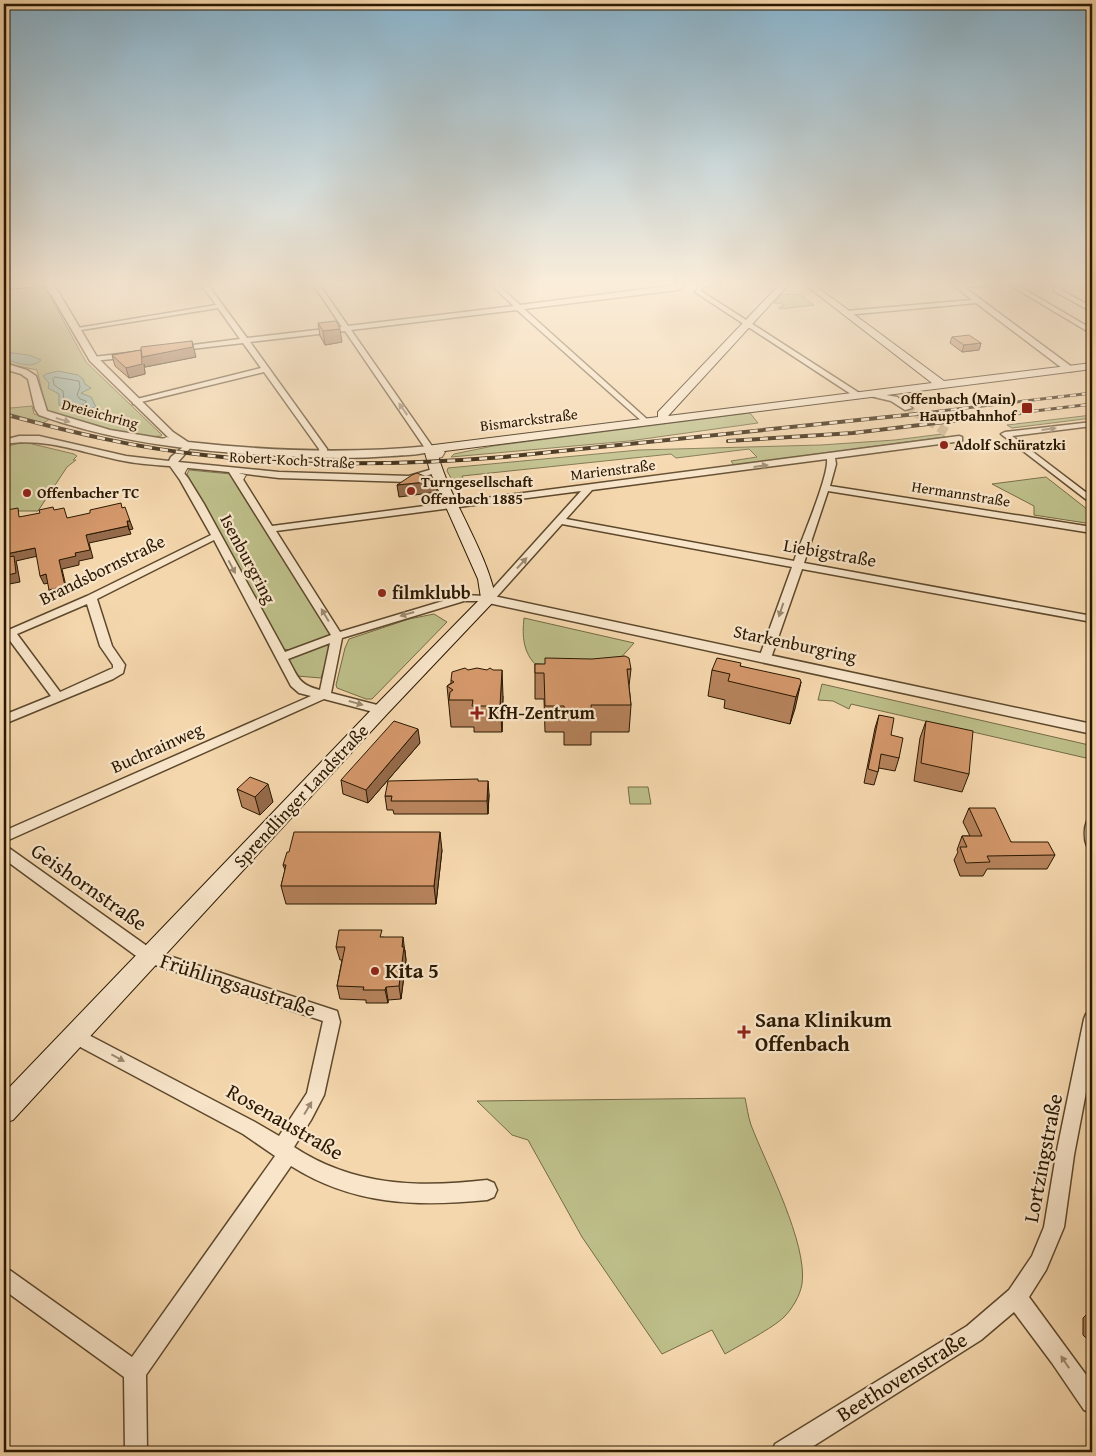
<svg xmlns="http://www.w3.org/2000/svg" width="1096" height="1456" font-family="'Gentium Book Plus',serif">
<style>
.green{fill:#bdbe89;stroke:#746b45}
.water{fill:#9cb9ae;stroke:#6e7969}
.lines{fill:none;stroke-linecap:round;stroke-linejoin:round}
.shore{stroke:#636858;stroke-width:1}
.minor-tunnel-far1{stroke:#ccb18b;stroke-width:7;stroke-dasharray:7 4;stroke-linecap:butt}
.minor-tunnel{stroke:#ccb18b;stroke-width:9;stroke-dasharray:9 4.5;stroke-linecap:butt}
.pedestrian-casing{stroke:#5d482c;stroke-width:2}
.minor-casing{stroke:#5d482c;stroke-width:3}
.tertiary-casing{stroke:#5d482c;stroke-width:3}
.secondary-casing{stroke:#2a1801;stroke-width:2}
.pedestrian{fill:#f8e5ca;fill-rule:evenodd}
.minor{fill:#f8e5ca;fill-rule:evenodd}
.tertiary{fill:#f8e5ca;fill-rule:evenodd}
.secondary{fill:#f8e5ca;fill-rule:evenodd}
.rail-far1-casing{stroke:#2a1801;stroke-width:3}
.rail-casing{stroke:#2a1801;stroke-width:4}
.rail-far1{stroke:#f8e5ca;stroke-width:2;stroke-dasharray:6;stroke-linecap:butt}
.rail{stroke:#f8e5ca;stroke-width:2.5;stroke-dasharray:8;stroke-linecap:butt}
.wall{fill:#b5825b;stroke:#2a1801}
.shaded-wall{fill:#946a4a;stroke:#2a1801}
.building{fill:#d3976a;stroke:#2a1801}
.oneway{fill:#9b8970}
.poi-dot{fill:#8f2418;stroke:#f8e5ca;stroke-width:2}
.labels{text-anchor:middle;stroke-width:4.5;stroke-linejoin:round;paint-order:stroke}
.far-poi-label{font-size:15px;font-weight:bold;fill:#2a1801;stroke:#f8e5ca;text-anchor:start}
.far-street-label{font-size:15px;fill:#2a1801;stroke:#f8e5ca}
.street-label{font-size:18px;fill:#2a1801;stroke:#f8e5ca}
.poi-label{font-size:18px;font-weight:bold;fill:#2a1801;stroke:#f8e5ca;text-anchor:start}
.near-street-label{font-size:21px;fill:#2a1801;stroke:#f8e5ca}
.near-poi-label{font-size:21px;font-weight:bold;fill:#2a1801;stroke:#f8e5ca;text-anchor:start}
</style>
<rect width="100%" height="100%" fill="#f5d7ad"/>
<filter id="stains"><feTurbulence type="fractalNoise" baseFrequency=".004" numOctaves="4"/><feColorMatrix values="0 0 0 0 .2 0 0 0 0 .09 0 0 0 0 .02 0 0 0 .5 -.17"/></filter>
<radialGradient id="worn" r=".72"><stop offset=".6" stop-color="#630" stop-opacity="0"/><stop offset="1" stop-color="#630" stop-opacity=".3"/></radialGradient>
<path class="green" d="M40 286 47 291 86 362 162 435 161 436 138 438 47 412 37 370 4 363V288Z
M793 294 800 295 814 305 780 309 779 307 784 306 780 303H774L781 295Z
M4 406 11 408 32 406 34 414 50 419 43 423 4 412Z
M750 413 758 423 629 441 451 457 454 454 493 446Z
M1092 415V418L1012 428 1007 425Z
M942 434 945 437 734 465 731 461 757 457 749 449 676 458 671 454 462 476 466 486 456 487 447 471 448 468 639 450 821 445 895 440Z
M24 442 74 454 77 456 73 460H76L67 467 38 511H4V447Z
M189 470 231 474 331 633 329 635 291 650 282 649 187 474Z
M1046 477 1092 513V524L1034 515V506L992 484Z
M434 614 447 622 372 699H366L337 688 336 685 345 648 349 639 409 619Z
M524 618 634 643 617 662 537 666C523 653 522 636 524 618Z
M326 644 331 646 321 678 297 676 289 661 290 658Z
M822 684 1089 745 1086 758 851 704 849 709 833 701 818 700Z
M628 787H648L651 804H630Z
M745 1098C747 1107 748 1116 751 1125 766 1164 808 1244 802 1284 800 1296 792 1309 784 1317 773 1328 740 1345 725 1354L712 1330 662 1354 582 1237 528 1140 512 1135 477 1101Z"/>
<path class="water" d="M4 352 29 355 41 360C32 370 15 362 4 359Z
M58 371 78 375 83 379 85 384 91 388 81 393 91 397 96 407 73 411 59 405V394L48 388 49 383 43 376 46 374Z"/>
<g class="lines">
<path class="shore" d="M55 377 79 381 80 387 77 395 80 399 86 401V404L74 406 64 401 63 391 54 385 53 379Z"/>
<path class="minor-tunnel-far1" d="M908 408 918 414"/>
<path class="minor-tunnel" d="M916 413 948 433"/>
<g class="pedestrian-casing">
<path id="pedestrian" d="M1089 284H1092V286H1090Z
M167 437 180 442 181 443 178 445 160 440Z
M436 451 442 450 445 452 442 457 438 458 435 456Z
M179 465 188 467 184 474H178L175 471V467Z
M235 472 246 475 243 480H237L234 474Z"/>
</g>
<g class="minor-casing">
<path id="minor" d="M201 284H207L247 338 342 327 313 284H319L348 326 514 306 490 284H497L520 305 685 284 678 290 524 309 648 420 649 422 645 424 517 310 351 330 434 449 430 452 427 451 345 331 250 342 327 449V455L323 458 320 457 319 449 264 372 133 404V400L261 368 243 343 174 351V347H177L240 339 218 308 75 331 72 329 216 305Z
M700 284H711L704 287 701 291 864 396 857 398 695 292Z
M952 284H990L987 286 964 287 1072 367V371H1066L976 303 846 315 843 313 846 311 972 300Z
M1008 284H1015L1092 329V334Z
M1054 284 1064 286V288L1061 290 1092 307V312L1054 291V289L1057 287Z
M128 353H131V357L93 361 89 359 93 357Z
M870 392 897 397 912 408 905 410 891 401 870 396Z
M1092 422V426L1012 436 1092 497V504L1001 434 1005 432Z
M19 436H39L126 456 169 461 171 457 188 443 192 446 178 462 279 472 409 476 436 468 440 471 409 482 279 478 239 473 272 526 959 436 962 437V441L835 458 836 464 830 486 1092 527V533L828 491 804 563 1092 616V622L802 569 771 658 765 662 759 658 792 567 562 524 493 601H464L342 638 331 693 385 707 387 710 385 713 381 714 324 699 4 842V831L311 696 299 693 291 686 214 540 97 599 112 646 125 665 123 673 113 679 4 724V715L51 696 8 638 4 639V632L87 596 211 535 180 480 170 466C155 465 139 464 124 461 82 453 47 437 4 444V440ZM827 459C829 476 801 541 794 561L566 519 592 490ZM179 467 229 472 331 635 285 652 204 504 188 478ZM581 491 486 596 463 595 340 632 276 531ZM87 604 100 646 113 665V668L60 692 17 634ZM330 643 320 690C299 685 298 677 288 659Z
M1092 820V847L1087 846C1084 839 1084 828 1087 821Z
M4 847 9 848 154 951 337 1011 340 1022 324 1095 311 1120 294 1147C353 1186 418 1188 487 1180L494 1183 497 1190 494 1197 487 1200C416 1207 353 1205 291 1166L146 1375 147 1452H125L124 1377 4 1290V1268L11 1271 132 1357 275 1156 243 1134 69 1041 67 1036 69 1031 75 1028 81 1031 255 1122 279 1136 307 1093 323 1021 143 961 4 859Z
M1092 1012V1061L1074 1155 1064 1227 1046 1270 1029 1297 1092 1383V1413L1084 1410 1052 1363 1014 1312 981 1340 804 1452H772L775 1444 967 1326 1009 1290 1032 1256 1044 1227 1056 1155 1084 1019 1086 1014Z"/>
</g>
<g class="tertiary-casing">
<path id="tertiary" d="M43 284H51L59 293 97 357 173 432 188 442C269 451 349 454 430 446L436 449C429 455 402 455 392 456 340 460 288 457 236 453 169 448 103 438 39 415L35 409 28 379 21 374 4 369V363L27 370 36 376 47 411 110 430 171 440 90 361 52 296Z
M489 595 1092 724V734L484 602 482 599Z"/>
</g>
<g class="secondary-casing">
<path id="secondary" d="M4 284H35L31 287 4 289Z
M780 284H789L668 416 932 383 804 284H813L944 381 1092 363V369L437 452C451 503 485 547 496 599L387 714 13 1120 4 1123V1093L375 706 481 598 478 579 430 471 424 449 426 446 658 417V412Z"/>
</g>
<use href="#pedestrian" class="pedestrian"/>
<use href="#minor" class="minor"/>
<use href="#tertiary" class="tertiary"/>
<use href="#secondary" class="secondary"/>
<g class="rail-far1-casing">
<path id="rail-far1" d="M915 414 1092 393
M1009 414 1092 404"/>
</g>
<g class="rail-casing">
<path id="rail" d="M4 414C70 432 136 448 204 455 304 467 404 465 504 457L926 413
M728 441 853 433 1020 413"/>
</g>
<use href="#rail-far1" class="rail-far1"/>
<use href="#rail" class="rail"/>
</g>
<path class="wall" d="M318 323 342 342 325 345 320 336Z
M952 337 981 343 979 350 962 352 950 343Z
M141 350 142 354 196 357 145 367 144 364 145 374 129 378 115 366 112 355Z
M535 664 631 669 629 686 631 705 629 732H591V745H564V732H545L544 699H535Z
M740 666 801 682 790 724 724 708 725 700 708 696 712 670Z
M468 670 503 696 502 732H474V727H451L447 686 451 683V680Z
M879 715 891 735 899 758 895 771 879 768 874 785 864 783 875 728Z
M926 721 969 774 962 792 914 781 920 738Z
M420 743 368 803 343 794 341 780Z
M237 789 273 802 260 815 242 807Z
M489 794 488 814H394L393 810H387L385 796Z
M969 808 1011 842 1055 855 1047 869H987L983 876H960L954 860 958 852 957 850 962 836H970L963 822Z
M442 850 436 904H286L281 886 285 870 283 865Z
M383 937 405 950 406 960 401 999 388 1000V1003H366V1000L340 999 337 986 342 960H340L336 947Z
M1092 1307V1344L1083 1335V1318L1091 1310V1308Z"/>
<path class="shaded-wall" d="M340 329 342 342 325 345 323 331Z
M192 341 196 357 145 367 144 364 145 374 129 378 126 368 141 350 143 357Z
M981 343 979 350 962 352 964 345Z
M436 481 437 492 399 497 397 485Z
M127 521H130L133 529 129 530Z
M128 526 131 534 89 543 93 558 79 561V565L62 569 68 595 52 598 49 590 59 560 75 553 86 535Z
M35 548 38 556 16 561 17 565 20 582 4 585V576L10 563 6 554Z
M46 574 49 583 44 584 40 576Z
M502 670 503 696 502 732 500 706Z
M801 682 795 709 790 724 796 697Z
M418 729 420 743 368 803 366 790Z
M488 781 489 794 488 814 487 801Z
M268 784 273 802 260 815 255 797Z
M440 832 442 850 436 904 434 886Z
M403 937 406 960 401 999 399 986Z
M386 987 388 1000V1003L385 990Z"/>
<path class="building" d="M336 321 340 329 323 331 318 323Z
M969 335 981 343 964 345 952 337Z
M192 341 193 347 142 357 141 347Z
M141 350 142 364 126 368 112 355Z
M417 473 436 481 397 485 412 475Z
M121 503 122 508 125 507 130 521H127L128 526 86 535 90 550 75 553 76 556 59 560 65 586 49 590 46 574 40 576 35 548 6 554 4 539V508L7 507V510L18 508 19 517 40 513 39 510 53 507 54 510 64 508 67 518 90 513V510Z
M14 556 16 573 4 576V558Z
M625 656 629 658 631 669H627L631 705H591L592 718 565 719 564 706H545L544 673H535V664H545V658L592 659Z
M717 658 741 663 740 666 800 679 801 682 796 697 728 681 730 674 712 670Z
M465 668 468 670 477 668 487 670 490 668 493 670H502L500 706H472L473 700H449L450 692 453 690 447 686 454 682 451 680 452 672Z
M879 715 894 718 891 735 903 738 899 758 881 754 878 772 868 769Z
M394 721 418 729 366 790 341 780Z
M926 721 973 731 969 774 921 763Z
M250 777 268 784 255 797 237 789Z
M478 779V781H488L487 801H391L392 796H385L388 781Z
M969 808H995L1011 842H1048L1055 855 987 856 990 862 966 863 960 847H967L962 836H982Z
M294 832H440L434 886H281L286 865H283L287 852H289Z
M339 930H382L380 937H403L402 947H404L399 986 386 987 385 990H363L364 987 337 986 345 947H336Z"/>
<defs><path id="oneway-solid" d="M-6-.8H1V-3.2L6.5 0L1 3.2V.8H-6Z" transform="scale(1.25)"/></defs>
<g class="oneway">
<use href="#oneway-solid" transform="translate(403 409) rotate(-125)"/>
<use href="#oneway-solid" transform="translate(63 420) rotate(16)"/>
<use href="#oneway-solid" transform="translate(1049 429) rotate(-7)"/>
<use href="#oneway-solid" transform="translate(761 466) rotate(-7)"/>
<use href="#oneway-solid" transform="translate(522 563) rotate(-47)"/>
<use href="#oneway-solid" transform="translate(232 567) rotate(62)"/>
<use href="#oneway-solid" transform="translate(781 610) rotate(108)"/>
<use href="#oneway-solid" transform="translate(407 614) rotate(164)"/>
<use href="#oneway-solid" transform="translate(325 615) rotate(-121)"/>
<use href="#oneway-solid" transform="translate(356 703) rotate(16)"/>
<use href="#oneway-solid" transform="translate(118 1058) rotate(28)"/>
<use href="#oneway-solid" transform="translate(308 1108) rotate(-59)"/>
<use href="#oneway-solid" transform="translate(1065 1362) rotate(-124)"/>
</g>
<linearGradient id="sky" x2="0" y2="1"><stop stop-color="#89b6d1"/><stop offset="0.58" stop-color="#faedda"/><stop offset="1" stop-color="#faedda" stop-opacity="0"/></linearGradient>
<rect width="1096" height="488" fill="url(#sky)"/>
<g class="poi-dot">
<rect x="1021" y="402" width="12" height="12" rx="2.5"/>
<circle cx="944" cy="445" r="5"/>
<circle cx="411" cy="491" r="5"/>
<circle cx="27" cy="493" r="5"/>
<circle cx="382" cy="593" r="5"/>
<path d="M474.5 705.5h5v5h5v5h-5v5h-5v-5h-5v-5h5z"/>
<circle cx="375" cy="971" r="5"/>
<path d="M741.5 1024.5h5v5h5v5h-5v5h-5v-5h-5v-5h5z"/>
</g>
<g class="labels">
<g class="far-poi-label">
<text x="1016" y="404" text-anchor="end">Offenbach (Main)<tspan x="1016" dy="17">Hauptbahnhof</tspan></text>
<text x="954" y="450">Adolf Schüratzki</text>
<text x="421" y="487">Turngesellschaft<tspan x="421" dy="17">Offenbach 1885</tspan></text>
<text x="37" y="498">Offenbacher TC</text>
</g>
<g class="far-street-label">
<text transform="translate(100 414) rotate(15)" y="5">Dreieichring</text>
<text transform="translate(529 420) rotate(-7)" y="5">Bismarckstraße</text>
<text transform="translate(292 460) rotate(3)" y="5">Robert-Koch-Straße</text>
<text transform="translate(613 470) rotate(-7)" y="5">Marienstraße</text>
<text transform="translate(961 494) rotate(9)" y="5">Hermannstraße</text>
</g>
<g class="street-label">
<text transform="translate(830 553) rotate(10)" y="6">Liebigstraße</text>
<text transform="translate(248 559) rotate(62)" y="6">Isenburgring</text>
<text transform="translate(102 570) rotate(-26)" y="6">Brandsbornstraße</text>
<text transform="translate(795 644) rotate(12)" y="6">Starkenburgring</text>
<text transform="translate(157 748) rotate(-24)" y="6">Buchrainweg</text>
<text transform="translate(301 796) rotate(-47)" y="6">Sprendlinger Landstraße</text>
</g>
<g class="poi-label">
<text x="392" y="599">filmklubb</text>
<text x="488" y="719">KfH-Zentrum</text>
</g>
<g class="near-street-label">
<text transform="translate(89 887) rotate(35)" y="7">Geishornstraße</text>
<text transform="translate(238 985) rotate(18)" y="7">Frühlingsaustraße</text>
<text transform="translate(285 1122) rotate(30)" y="7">Rosenaustraße</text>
<text transform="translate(1043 1158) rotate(-79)" y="7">Lortzingstraße</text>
<text transform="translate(902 1377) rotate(-32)" y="7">Beethovenstraße</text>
</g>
<g class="near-poi-label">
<text x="385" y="978">Kita 5</text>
<text x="755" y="1027">Sana Klinikum<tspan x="755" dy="24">Offenbach</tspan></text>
</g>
</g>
<rect width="1096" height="1456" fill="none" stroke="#f5d7ad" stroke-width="20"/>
<rect x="5" y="5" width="1086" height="1446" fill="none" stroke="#2a1801" stroke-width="2.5"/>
<rect x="10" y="10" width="1076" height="1436" fill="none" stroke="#2a1801"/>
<rect width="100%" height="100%" filter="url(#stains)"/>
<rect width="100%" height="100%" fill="url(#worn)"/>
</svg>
